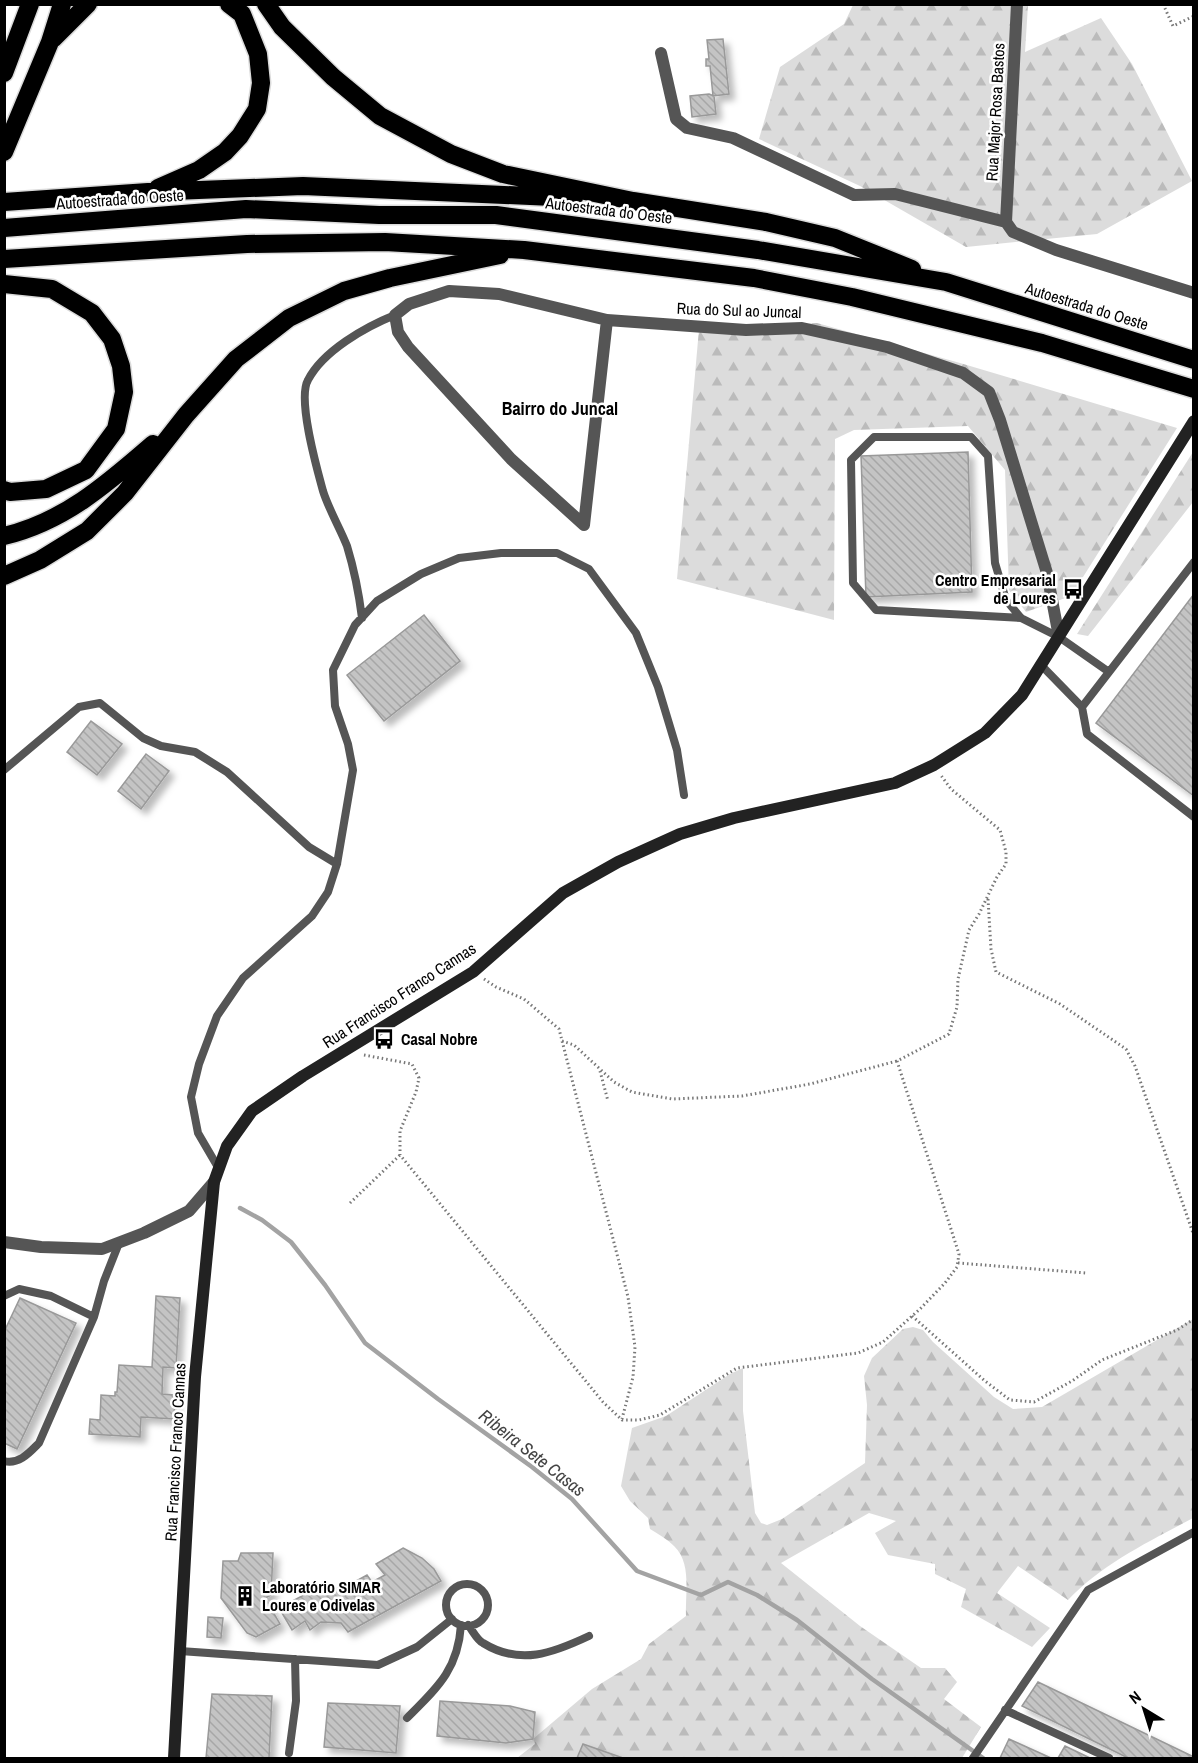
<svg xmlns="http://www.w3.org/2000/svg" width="1198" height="1763" font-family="'Archivo Narrow',sans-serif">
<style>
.forest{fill:url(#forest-firs)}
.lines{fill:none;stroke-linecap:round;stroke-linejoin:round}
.stream{stroke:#a3a3a3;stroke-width:4.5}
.building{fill:url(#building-back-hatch);stroke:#999;stroke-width:1.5;filter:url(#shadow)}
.highway-casing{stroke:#dbdbdb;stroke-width:21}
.path{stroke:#777;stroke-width:3;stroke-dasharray:1.5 3;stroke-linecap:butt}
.lane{stroke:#555;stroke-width:8}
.street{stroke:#555;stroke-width:12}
.secondary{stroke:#222;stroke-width:12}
.highway{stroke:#000;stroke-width:18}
.labels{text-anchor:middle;stroke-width:5;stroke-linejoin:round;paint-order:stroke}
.street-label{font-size:16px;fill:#000;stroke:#fff}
.poi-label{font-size:16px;font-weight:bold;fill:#000;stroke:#fff;text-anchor:start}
.neighbourhood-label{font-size:18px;font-weight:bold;fill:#000;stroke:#fff}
.water-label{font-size:18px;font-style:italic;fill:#444;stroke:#fff}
</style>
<defs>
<pattern id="forest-firs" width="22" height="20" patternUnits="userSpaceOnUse" patternTransform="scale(1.5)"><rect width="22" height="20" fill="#dcdcdc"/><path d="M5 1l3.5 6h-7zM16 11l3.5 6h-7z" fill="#bbb"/></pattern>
<pattern id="building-back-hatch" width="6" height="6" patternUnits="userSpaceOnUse" patternTransform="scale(1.5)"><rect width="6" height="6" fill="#c4c4c4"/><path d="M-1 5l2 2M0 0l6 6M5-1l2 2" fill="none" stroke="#a7a7a7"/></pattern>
<filter id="shadow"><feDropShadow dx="5.5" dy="5.5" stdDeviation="3" flood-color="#0004"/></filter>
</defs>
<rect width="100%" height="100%" fill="#fff"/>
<path class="forest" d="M853 5H1028L1025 52 1101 18 1132 64 1192 181 1097 234 966 247 860 186 759 139 780 67 844 24Z
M817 323 960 363 1177 428 1071 596 1026 612 1009 590 1005 470 968 426 854 430 835 439 834 620 677 579 699 329Z
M1193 452V502L1088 636 1077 634Z
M1193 1319V1518C1150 1541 1102 1564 1068 1600L1018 1566 997 1593 1050 1628 1032 1647 961 1607 966 1589 935 1574V1564L888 1555 875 1533 896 1521 869 1513 781 1563 860 1626 921 1668H945L957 1682 944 1699 981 1727 962 1758H623L583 1744 577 1758H517L535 1744 533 1739 592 1689 641 1659 649 1644 686 1616C685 1593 692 1563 674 1546 667 1539 658 1534 650 1529L648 1518 630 1501 621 1486 632 1428 666 1416 730 1374 743 1368V1411L755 1513 761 1523 767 1525 782 1519 865 1463 867 1405 864 1376 872 1358 903 1329 913 1327 923 1330 933 1342 994 1397 1013 1409 1042 1407Z"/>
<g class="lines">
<path class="stream" d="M240 1208 262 1220 291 1242 325 1285 365 1343 438 1399 532 1467 572 1499 637 1571 701 1595 728 1582 757 1595 797 1620 872 1679 983 1758"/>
</g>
<path class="building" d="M723 39 729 94 713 96 710 66H706V59H709L707 40Z
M709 94 714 96 716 114 692 117 690 96Z
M968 452 972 592 866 597 861 456Z
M1194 594V796L1096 723Z
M424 615 460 661 384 721 347 675Z
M91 721 122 744 97 775 67 752Z
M146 754 169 771 141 809 118 791Z
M156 1296 180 1298 176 1368 163 1367 162 1394 175 1395 174 1419 141 1417 140 1437 89 1434 90 1419 100 1420 101 1395 115 1396V1392H117L119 1365 152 1367Z
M20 1298 76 1323 17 1449 4 1443V1332Z
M403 1548 422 1558 434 1569 441 1581 348 1632 341 1623 321 1622 310 1630 305 1621 292 1630 279 1608 319 1587 322 1592 334 1586 336 1589 346 1583 349 1585 367 1575 372 1582 385 1575 376 1564Z
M241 1553H273L271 1595 265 1598 280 1624 256 1637 247 1633 221 1598 223 1561H238Z
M208 1617 223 1618 221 1638 207 1637Z
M1038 1682 1194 1757V1758H1128L1022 1706Z
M212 1694 272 1696 269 1758H206Z
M440 1701 510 1706 535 1712 533 1739 506 1743 437 1736Z
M328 1703 400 1706 396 1753 324 1747Z
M1009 1739 1051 1758H1000Z
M583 1744 623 1758H577Z
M1065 1746 1090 1758H1058Z"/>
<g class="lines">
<g class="highway-casing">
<path id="highway" d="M266 4 282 27 333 77 380 116 451 154 503 174 633 201 766 222 835 238 912 269
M53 39 88 4
M4 73 30 4
M4 152 50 42 62 4
M158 188 199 170 225 152 240 136 257 109 261 83 258 54 242 14 229 4
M4 202 148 192 303 186 574 198
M4 228 246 209 379 215H496L758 250 946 282 1194 360
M4 259 247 244 385 242 524 250 754 278 852 297 1042 343 1194 389
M4 284 52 289 92 313 112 339 121 366 124 392 116 429 86 470 46 489 10 492 4 490
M4 536C64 522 108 483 153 444
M4 576 40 560 87 531 125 493 186 415 236 359 289 318 344 291 390 278 500 255"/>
</g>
<path class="path" d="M1163 4 1173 26 1194 16
M988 899 991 949 996 972 1060 1004 1126 1049 1135 1066 1194 1236
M484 979 496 987 524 999 559 1029 628 1297 635 1347 633 1377 622 1419
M562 1041 574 1045 614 1082 632 1092 672 1099 742 1096 810 1084 897 1061
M364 1055 412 1064 419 1078 416 1092 400 1131V1155L603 1402 622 1420H639L660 1415 737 1368 858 1353 883 1342 920 1309 945 1283 957 1267 959 1254 897 1061 949 1034 957 1007 958 979 969 930 979 914 997 877 1006 864V852L1000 830 951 789 940 774
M600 1071 608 1101
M350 1203 400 1155
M958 1263 1086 1273
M912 1316 985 1381 1010 1400 1034 1402 1072 1381 1102 1360 1177 1330 1194 1319"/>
<path class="lane" d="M1194 562 1082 707 1087 734 1194 817
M362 618C359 594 354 569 347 546 340 528 329 510 323 491 317 469 297 399 308 380 323 351 365 327 395 315
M1021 618 876 610 853 583 851 460 874 437H971L988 456 995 563 1006 600 1021 618 1059 637 1109 672
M1041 665 1082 707
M4 770 79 707 100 703 143 738 161 746 195 752 227 772 309 847 337 864
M219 1169 198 1133 191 1097 199 1064 217 1016 243 978 312 916 328 892 337 864 353 770 348 744 335 706 333 670 355 625 377 601 421 574 459 558 501 553H557L589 569 636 633 658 687 677 750 684 795
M4 1296 19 1289 51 1296 94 1317
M4 1461C19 1465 30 1452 39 1443L94 1317 104 1281 119 1243
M446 1605a21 21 0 1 1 42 0a21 21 0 1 1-42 0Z
M468 1625C473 1631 477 1640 483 1643 520 1666 553 1653 589 1636
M180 1651 378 1665 417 1647 452 1619
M1005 1710 1109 1758
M407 1718C437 1688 458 1670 461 1625
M289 1753 296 1701 295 1659
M973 1758 1088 1590 1194 1532"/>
<path class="street" d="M661 53 676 119 687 128 733 138 854 195 895 194 1006 222 1013 232 1056 250 1194 293
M1006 222 1017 4
M584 525 607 320 746 330 802 328 887 347 963 373 989 392 1000 420 1047 573 1059 637
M584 525 511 459 408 347 398 332 395 315 409 304 449 291 499 294 607 320
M4 1242 41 1247 102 1249 144 1233 189 1211 214 1182"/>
<path class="secondary" d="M174 1758 195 1377 214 1182 227 1146 252 1111 303 1076 473 972 563 893 618 862 680 834 734 818 895 783 934 765 985 733 1022 695 1194 421"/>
<use href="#highway" class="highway"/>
</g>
<defs>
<g id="bus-bare" transform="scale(1.62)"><path d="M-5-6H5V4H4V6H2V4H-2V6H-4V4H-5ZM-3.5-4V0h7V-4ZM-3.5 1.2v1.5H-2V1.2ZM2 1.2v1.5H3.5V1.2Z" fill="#000" stroke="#fff" stroke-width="2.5" paint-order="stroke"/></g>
<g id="building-bare" transform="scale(1.62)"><path d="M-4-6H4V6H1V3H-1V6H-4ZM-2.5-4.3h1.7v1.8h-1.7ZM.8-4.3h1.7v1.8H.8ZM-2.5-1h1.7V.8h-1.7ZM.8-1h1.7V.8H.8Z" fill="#000" stroke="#fff" stroke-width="2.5" paint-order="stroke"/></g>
</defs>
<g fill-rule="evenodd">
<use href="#bus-bare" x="1073" y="589"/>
<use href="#bus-bare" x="384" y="1039"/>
<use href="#building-bare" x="245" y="1596"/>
</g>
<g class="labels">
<g class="street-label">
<text transform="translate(995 112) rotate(-87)" y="6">Rua Major Rosa Bastos</text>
<text transform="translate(120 199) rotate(-4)" y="6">Autoestrada do Oeste</text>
<text transform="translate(609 210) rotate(7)" y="6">Autoestrada do Oeste</text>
<text transform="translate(1087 306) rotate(17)" y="6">Autoestrada do Oeste</text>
<text transform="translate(739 310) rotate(2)" y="6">Rua do Sul ao Juncal</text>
<text transform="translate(399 995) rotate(-33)" y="6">Rua Francisco Franco Cannas</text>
<text transform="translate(175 1452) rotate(-87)" y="6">Rua Francisco Franco Cannas</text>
</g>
<g class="poi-label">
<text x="1056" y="586" text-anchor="end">Centro Empresarial<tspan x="1056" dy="18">de Loures</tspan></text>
<text x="401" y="1045">Casal Nobre</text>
<text x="262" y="1593">Laboratório SIMAR<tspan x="262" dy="18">Loures e Odivelas</tspan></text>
</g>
<g class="neighbourhood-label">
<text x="560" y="415">Bairro do Juncal</text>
</g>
<g class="water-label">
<text transform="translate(532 1453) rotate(38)" y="6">Ribeira Sete Casas</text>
</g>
</g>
<rect width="1198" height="1763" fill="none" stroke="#000000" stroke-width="12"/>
<g transform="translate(1144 1709) rotate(322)" stroke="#ffffff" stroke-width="4.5" paint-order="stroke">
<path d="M0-4.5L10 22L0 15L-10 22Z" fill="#000000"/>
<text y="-9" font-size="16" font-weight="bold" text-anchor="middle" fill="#000000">N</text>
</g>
</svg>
